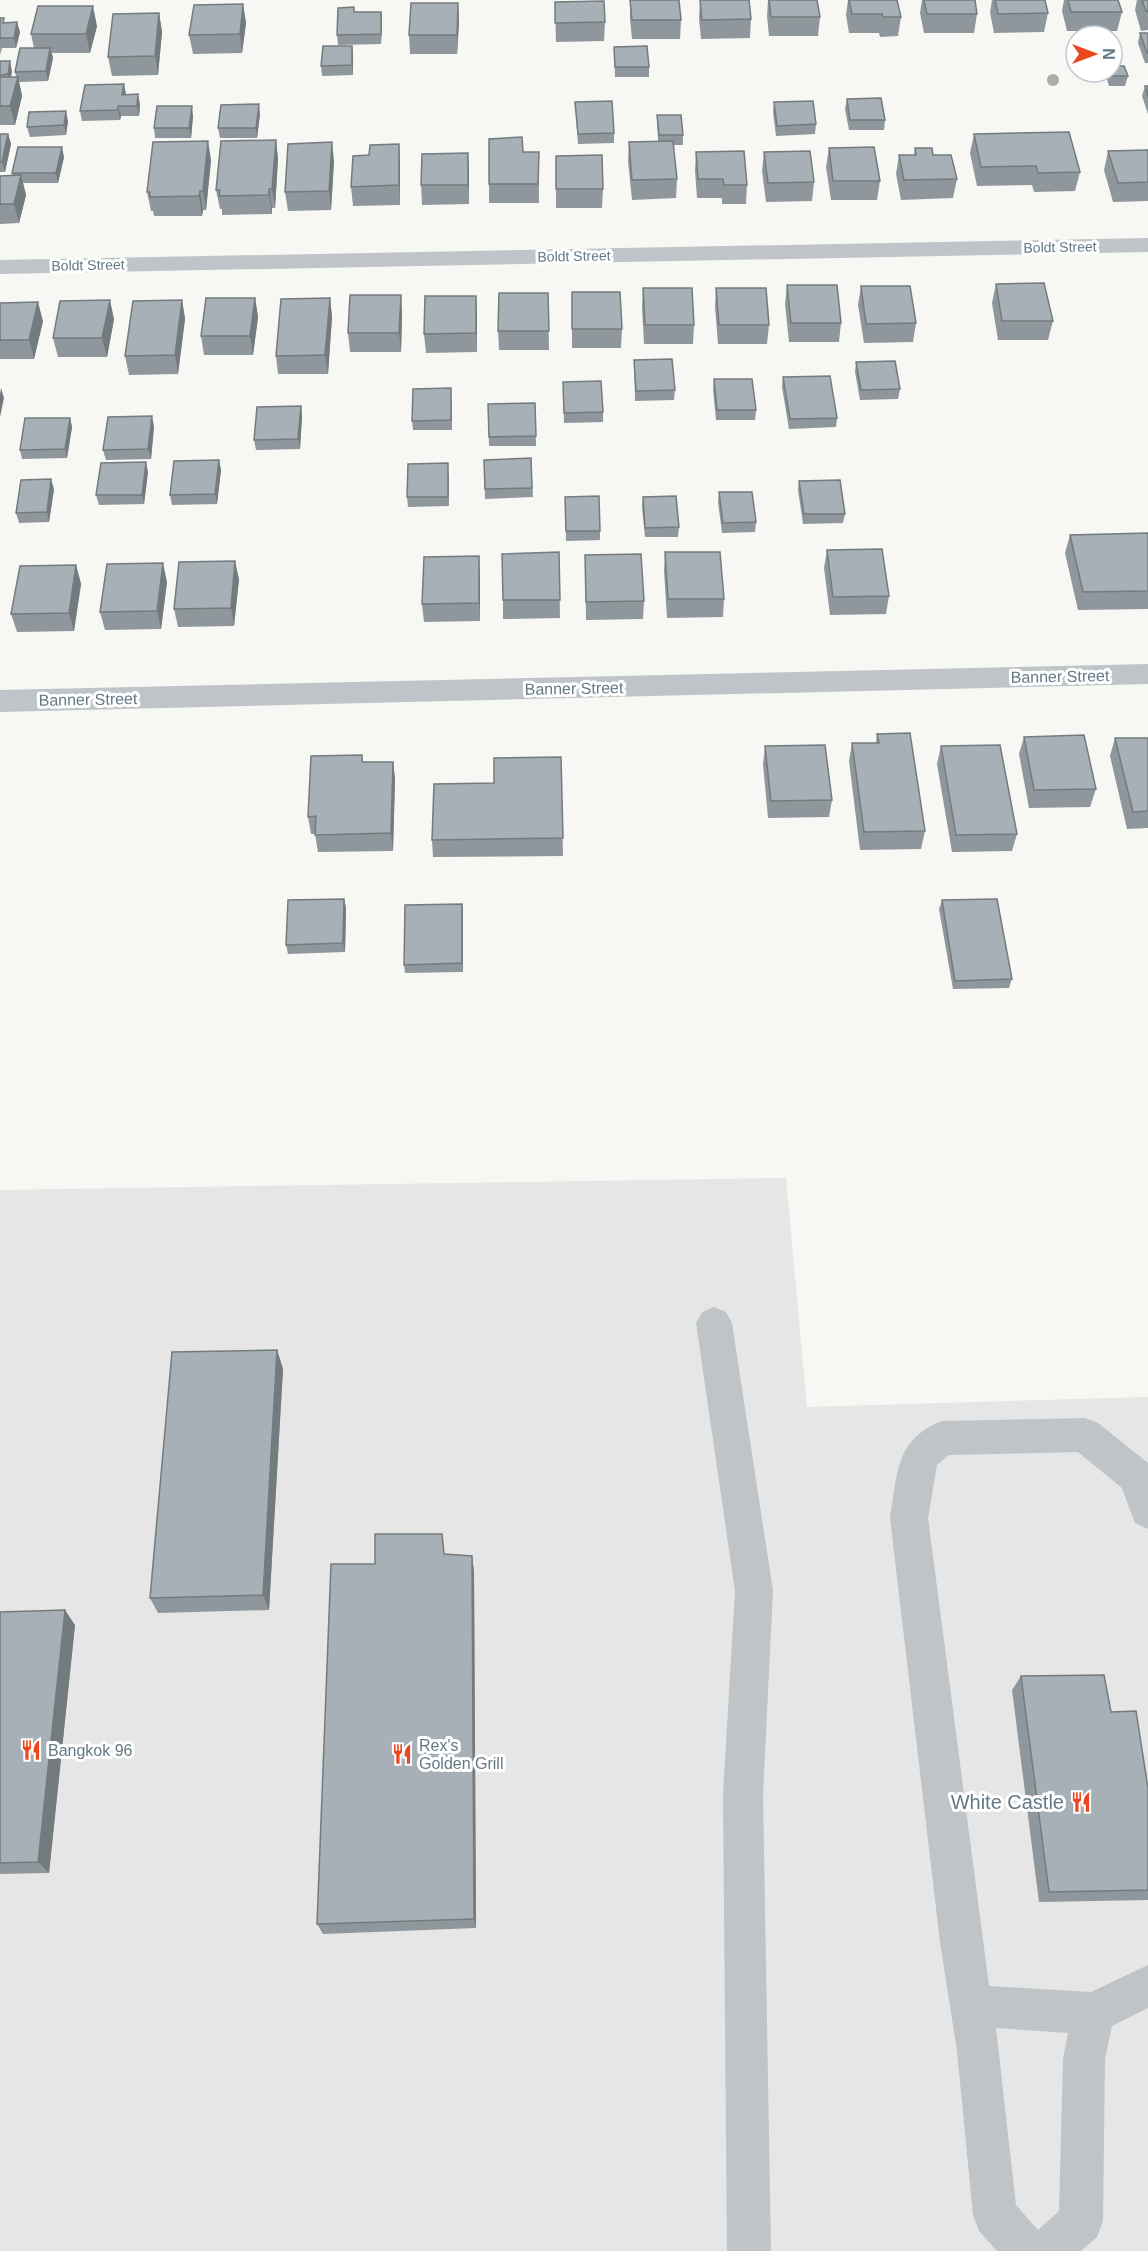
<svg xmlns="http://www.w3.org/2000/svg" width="1148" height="2251" font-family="Arial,sans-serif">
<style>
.built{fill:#e5e6e5}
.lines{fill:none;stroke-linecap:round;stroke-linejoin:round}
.minor{fill:#bfc4c8;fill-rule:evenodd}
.tree{fill:#a7b1a3}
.wall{fill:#8f979d}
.shaded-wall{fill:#747b7f}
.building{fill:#a6b0b6;stroke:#747b7f;stroke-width:1.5}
.labels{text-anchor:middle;stroke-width:6;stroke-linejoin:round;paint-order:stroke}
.far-street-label{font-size:14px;fill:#647986;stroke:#fff}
.street-label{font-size:16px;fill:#647986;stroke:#fff}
.poi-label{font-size:16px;fill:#647986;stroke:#fff;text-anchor:start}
.near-poi-label{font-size:20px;fill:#647986;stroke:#fff;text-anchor:end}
</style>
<rect width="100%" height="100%" fill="#f7f7f4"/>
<path class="built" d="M786 1178 807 1407 1148 1397V2251H0V1190Z"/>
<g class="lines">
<path class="minor" d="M1148 238V252L0 274V260Z
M1148 664V684L0 712V690Z
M714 1307 726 1312 732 1323 773 1591 763 1794 771 2251H727L723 1794 735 1591 696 1323 702 1312Z
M1085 1418 1098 1423 1148 1463V1529L1135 1523 1122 1488 1078 1452 949 1455 937 1465 928 1518 989 1986 1091 1992 1148 1965V2008L1112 2026 1105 2059 1103 2221 1097 2237 1081 2251H997L979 2231 973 2215 957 2051 940 1942 890 1518C898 1474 894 1440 942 1421ZM996 2028 1068 2033 1063 2059 1059 2211 1038 2230 1016 2205Z"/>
</g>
<circle class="tree" cx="1053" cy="80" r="6"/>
<path class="wall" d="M630 0 681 20 680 39H632L630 19Z
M700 0 751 19 750 38 701 39 699 18Z
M768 0H817L820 17 818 36H769L767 16Z
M848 0H897L901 17 898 36 880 37 879 33H849L846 15Z
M922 0H975L977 14 974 33H924L920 13Z
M992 0H1045L1048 13 1044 32 994 33 990 12Z
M1064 0H1118L1122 12 1117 31H1067L1062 11Z
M1137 0H1148V30L1141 31 1135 10Z
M555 2 605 22 604 41 556 42Z
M458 3 459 22 457 54H410L409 35Z
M243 4 246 23 242 53 193 54 189 35Z
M355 12H381L382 22 381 44 338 45 337 35Z
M159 13 162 32 158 75 112 76 108 57Z
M0 18 5 23 20 32 16 48H2L0 55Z
M97 26 90 53H52L53 58 48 81 19 82 22 96 15 125H0V61L12 71 11 77H16L15 72 34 48 31 34Z
M1140 33H1148V63H1145L1138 43Z
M352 46 353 56V75L322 76 321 66Z
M614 47 649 67V77H615Z
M1107 72H1112L1128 76 1125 86H1109L1106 76Z
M1145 86H1148V114L1142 96Z
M126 95 140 104 139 116H121L120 120 82 121 80 111Z
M847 99 885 120 884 130H849L845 109Z
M575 102 614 133V143L578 144Z
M774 102 816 124 815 134 776 136 773 112Z
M260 114 257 138H220L218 128Z
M657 115 683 135V145H673L677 179 676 198 632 200 628 161 629 142 658 141Z
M193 116 191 138H155L154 128Z
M68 121 66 135 30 137 27 127Z
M0 134H8L11 144 5 172H0Z
M974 134 1080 172 1075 191 1034 192 1032 185 977 186 970 153Z
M276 140 278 159 275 208H272V214L222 215V209H220L216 190Z
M399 144 400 164V205L353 206 351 187 369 155Z
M829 148 880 181 877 200H831L826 167Z
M915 148 933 155 957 179 953 198 901 200 896 174 899 155H914Z
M1148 150V201L1113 202 1104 170 1108 151Z
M523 152H539V203H489V184Z
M696 152 747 185 746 204H722V198H697L695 171Z
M764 152 814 182 812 201 766 202 762 171Z
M468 153 469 204 422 205 421 185Z
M556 156 603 189 602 208H556Z
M64 157 58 183H23L26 195 19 223 0 224V176H12V173Z
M211 160 206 210H203L202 216H154L153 211H151L147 192Z
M334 161 331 210 288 211 285 192Z
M996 284 1053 321 1048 340H998L992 303Z
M787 285 841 323 839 342H789L785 304Z
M861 286 916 323 913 342 864 343 858 305Z
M643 288 694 325 693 344H644L642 307Z
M716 288 769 325 767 344H718L715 307Z
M572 292 622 329 621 348H572Z
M548 293 549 350H499L498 331Z
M401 295 402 314 401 352H350L348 333Z
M476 296 477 352 426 353 424 334Z
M255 298 258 317 253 355H204L201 336Z
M330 298 332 317 328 374H278L276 356Z
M182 300 185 319 178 374 129 375 125 356Z
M0 303 43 321 34 359H0Z
M114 319 107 357H58L53 338Z
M634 360 675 390 674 400 635 401Z
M856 362 900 389 898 399 860 400 855 372Z
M783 377 837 418 836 427 789 429 782 387Z
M714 379 756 410 755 420H716L713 389Z
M563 382 603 412V422L564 423Z
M452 398V430H413L412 421Z
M535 403 536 446H489L488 404Z
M301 406 302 416 300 449 256 450 254 440Z
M70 418 72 427 67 458 22 459 20 450Z
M154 426 151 459 106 460 103 450Z
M531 458 533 497 485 499 484 460Z
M219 460 221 470 217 504 172 505 170 495Z
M148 472 144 504 99 505 96 495Z
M449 473V506L408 507 407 497Z
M799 481 845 514 843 523 803 524 798 490Z
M54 489 49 522 19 523 16 513Z
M719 492 756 522 755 532 722 533 718 502Z
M565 497 600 531V540L566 541Z
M643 497 679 527 678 537H645L642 507Z
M1148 533V609L1078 610 1065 553 1070 535Z
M827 550 889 596 886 614 830 615 824 568Z
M559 552 560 618 503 619V600Z
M665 552 724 599 723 617 667 618 664 571Z
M585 555 644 601 643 619 586 620Z
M76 565 81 584 74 631 17 632 11 614Z
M480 574V621L424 622 422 604Z
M239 579 234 626 178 627 174 609Z
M167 582 161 629 105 630 100 612Z
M877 734 925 831 921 849 860 850 849 761 852 743H876Z
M1024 737 1096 789 1090 807 1029 808 1019 754Z
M1115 738H1148V828L1127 829 1110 756Z
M765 746 832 800 829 817 768 818 763 764Z
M941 746 1017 834 1012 851 952 852 937 764Z
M362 755 363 762H393L395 779 393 851 318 852 315 834H311L308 817Z
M561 757 563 856 433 857 432 840 494 783Z
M344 899 346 908 345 952 288 954 286 945Z
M942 900 1012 979 1009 988 953 989 939 909Z
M462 904 463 972 405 973 404 965Z
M277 1350 283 1369 269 1610 158 1613 150 1598Z
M445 1554 472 1556 474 1572 476 1928 323 1934 317 1924 375 1564Z
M0 1612 75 1625 49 1873 0 1874Z
M1021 1676 1111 1712 1148 1788V1900L1039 1902 1012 1690Z"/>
<path class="shaded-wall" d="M458 3 459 22 457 54V35Z
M243 4 246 23 242 53 240 34Z
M93 6 97 26 90 53 86 34Z
M381 12 382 22 381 44Z
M159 13 162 32 158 75 155 56Z
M17 22 20 32 16 48 14 38Z
M352 46 353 56V75L352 65Z
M50 48 53 58 48 81 46 71Z
M10 61 12 71 10 84 8 74Z
M18 77 22 96 15 125 10 106Z
M124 84 126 94 122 95Z
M138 94 140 104 139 116 137 106Z
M259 104 260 114 257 138 256 128Z
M118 106 121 116 120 120 118 110Z
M192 106 193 116 191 138 189 128Z
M66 111 68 121 66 135 64 125Z
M8 134 11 144 5 172 2 162Z
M276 140 278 159 275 208 272 189Z
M208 141 211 160 206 210 203 191Z
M332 142 334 161 331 210 329 191Z
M399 144 400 164V205L399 185Z
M62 147 64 157 58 183 56 173Z
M468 153 469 172V204L468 185Z
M21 175 26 195 19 223 14 204Z
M269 189 272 208V214L269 195Z
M200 191 203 210 202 216 199 196Z
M401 295 402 314 401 352 399 333Z
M476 296 477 315V352L476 333Z
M255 298 258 317 253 355 250 336Z
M330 298 332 317 328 374 325 355Z
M110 300 114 319 107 357 102 338Z
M182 300 185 319 178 374 175 355Z
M38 302 43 321 34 359 29 340Z
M1 388 4 398 0 417V394Z
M301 406 302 416 300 449 298 439Z
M152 416 154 426 151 459 148 449Z
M70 418 72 427 67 458 65 449Z
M219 460 221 470 217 504 215 494Z
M146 462 148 472 144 504 142 495Z
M51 479 54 489 49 522 47 512Z
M479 556 480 574V621L479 603Z
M235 561 239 579 234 626 231 608Z
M163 563 167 582 161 629 157 611Z
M76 565 81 584 74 631 69 613Z
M393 762 395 779 393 851 391 833Z
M344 899 346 908 345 952 343 943Z
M462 904 463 912V972L462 963Z
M277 1350 283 1369 269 1610 263 1595Z
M472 1556 474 1572 476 1928 474 1919Z
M65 1610 75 1625 49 1873 38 1862Z"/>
<path class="building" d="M630 0H679L681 20H632Z
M700 0H749L751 19 702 20Z
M769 0H817L820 17H771Z
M849 0H897L901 17H883L882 14H852Z
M924 0H975L977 14H927Z
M995 0H1045L1048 13 998 14Z
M1068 0H1118L1122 12H1071Z
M1142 0H1148V11H1146Z
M604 1 605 22 555 23V2Z
M411 3H458L457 35H409Z
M243 4 240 34 189 35 194 5Z
M38 6H93L86 34H31Z
M354 7V12H381V34L337 35 338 8Z
M159 13 155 56 108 57 113 14Z
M0 18H4L3 23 17 22 14 38H0Z
M1140 33H1148V53H1147Z
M323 46H352V65L321 66Z
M647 46 649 67H615L614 47Z
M20 48H50L46 71 15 72Z
M0 61H10L8 74 0 75Z
M1112 66H1124L1128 76H1111L1110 72H1112Z
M0 77H18L10 106H0Z
M124 84 122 95 138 94 137 106H118V110L80 111 85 85Z
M1145 86H1148V97Z
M881 98 885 120H850L847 99Z
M612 101 614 133 578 134 575 102Z
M813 101 816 124 777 126 774 102Z
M259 104 256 128H218L221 105Z
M157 106H192L189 128H154Z
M66 111 64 125 27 127 29 112Z
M657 115H681L683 135H659Z
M1069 132 1080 172 1038 173 1036 166 981 167 974 134Z
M0 134H8L2 162H0Z
M522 137 523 152H539L538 184H489V139Z
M276 140 272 189H269V195L219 196 220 190H216L221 141Z
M208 141 203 191H200L199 196 150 197V192H147L153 142Z
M673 141 677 179 632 180 629 142Z
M332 142 329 191 285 192 288 144Z
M399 144V185L351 187 353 156 369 155 370 145Z
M18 147H62L56 173H12Z
M874 147 880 181H833L829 148Z
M915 148H932L933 155H951L957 179 904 180 899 155H916Z
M1148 150V182L1118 183 1108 151Z
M744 151 747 185H724L723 179H698L696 152Z
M810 151 814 182 768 183 764 152Z
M468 153V185H421L422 154Z
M602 155 603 189H556V156Z
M21 175 14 204H0V176Z
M1044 283 1053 321H1002L996 284Z
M787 285H837L841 323H791Z
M861 286H910L916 323 866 324Z
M643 288H692L694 325H645Z
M716 288H766L769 325H719Z
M572 292H620L622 329H572Z
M499 293H548L549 331H498Z
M350 295H401L399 333H348Z
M425 296H476V333L424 334Z
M206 298H255L250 336H201Z
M330 298 325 355 276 356 281 299Z
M110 300 102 338H53L60 301Z
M182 300 175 355 125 356 133 301Z
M38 302 29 340H0V303Z
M672 359 675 390 636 391 634 360Z
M895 361 900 389 861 390 856 362Z
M830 376 837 418 790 419 783 377Z
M714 379H752L756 410H717Z
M601 381 603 412 564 413 563 382Z
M451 388V420L412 421 413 389Z
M535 403 536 436 489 437 488 404Z
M301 406 298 439 254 440 257 407Z
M152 416 148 449 103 450 108 417Z
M25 418H70L65 449 20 450Z
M531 458 532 488 485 489 484 460Z
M219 460 215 494 170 495 174 461Z
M146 462 142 495H96L101 463Z
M448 463V497H407L408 464Z
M51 479 47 512 16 513 21 480Z
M840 480 845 514H804L799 481Z
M719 492H752L756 522 723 523Z
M599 496 600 531H566L565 497Z
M676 496 679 527 645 528 643 497Z
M1148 533V591L1083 592 1070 535Z
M882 549 889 596 833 597 827 550Z
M559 552 560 600H503L502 554Z
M665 552H720L724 599H668Z
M641 554 644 601 586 602 585 555Z
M479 556V603L422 604 424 557Z
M235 561 231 608 174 609 179 562Z
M163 563 157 611 100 612 107 564Z
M76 565 69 613 11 614 20 566Z
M910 733 925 831 864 832 852 743H879L877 734Z
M1084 735 1096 789 1034 790 1024 737Z
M1115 738H1148V811L1133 812Z
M825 745 832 800 771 801 765 746Z
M1000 745 1017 834 956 835 941 746Z
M362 755V762H393L391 833 315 835 316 816 308 817 311 756Z
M561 757 563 838 432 840 434 784 494 783V758Z
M344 899 343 943 286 945 288 900Z
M997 899 1012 979 955 981 942 900Z
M462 904V963L404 965 405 905Z
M277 1350 263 1595 150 1598 172 1352Z
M375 1534H442L444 1554 472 1556 474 1919 317 1924 331 1564H375Z
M65 1610 38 1862 0 1863V1612Z
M1104 1675 1111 1712 1136 1711 1148 1788V1890L1049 1892 1021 1676Z"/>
<defs>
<g id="restaurant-bare" transform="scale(1.62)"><path d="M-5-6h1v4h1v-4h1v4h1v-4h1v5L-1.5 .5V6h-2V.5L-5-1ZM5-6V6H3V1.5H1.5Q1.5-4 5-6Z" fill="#ec461f" stroke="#fff" stroke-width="2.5" paint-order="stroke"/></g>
</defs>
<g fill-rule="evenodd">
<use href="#restaurant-bare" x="31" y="1750"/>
<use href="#restaurant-bare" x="402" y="1754"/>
<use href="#restaurant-bare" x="1081" y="1802"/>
</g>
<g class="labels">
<g class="far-street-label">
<text transform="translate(1060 247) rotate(-1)" y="5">Boldt Street</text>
<text transform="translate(574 256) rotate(-1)" y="5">Boldt Street</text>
<text transform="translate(88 265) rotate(-1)" y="5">Boldt Street</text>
</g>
<g class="street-label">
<text transform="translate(1060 676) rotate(-1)" y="6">Banner Street</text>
<text transform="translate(574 688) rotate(-1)" y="6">Banner Street</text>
<text transform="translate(88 699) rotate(-1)" y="6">Banner Street</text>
</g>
<g class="poi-label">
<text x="419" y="1751">Rex's<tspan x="419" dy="18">Golden Grill</tspan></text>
<text x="48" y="1756">Bangkok 96</text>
</g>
<g class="near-poi-label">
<text x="1064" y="1809">White Castle</text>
</g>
</g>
<g transform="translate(1094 54) rotate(90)"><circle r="28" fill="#ffffff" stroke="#c1c9cf" stroke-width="1.5"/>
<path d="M0-4.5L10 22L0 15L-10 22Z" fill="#ec461f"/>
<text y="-9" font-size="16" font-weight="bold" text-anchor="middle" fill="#647986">N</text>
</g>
</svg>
